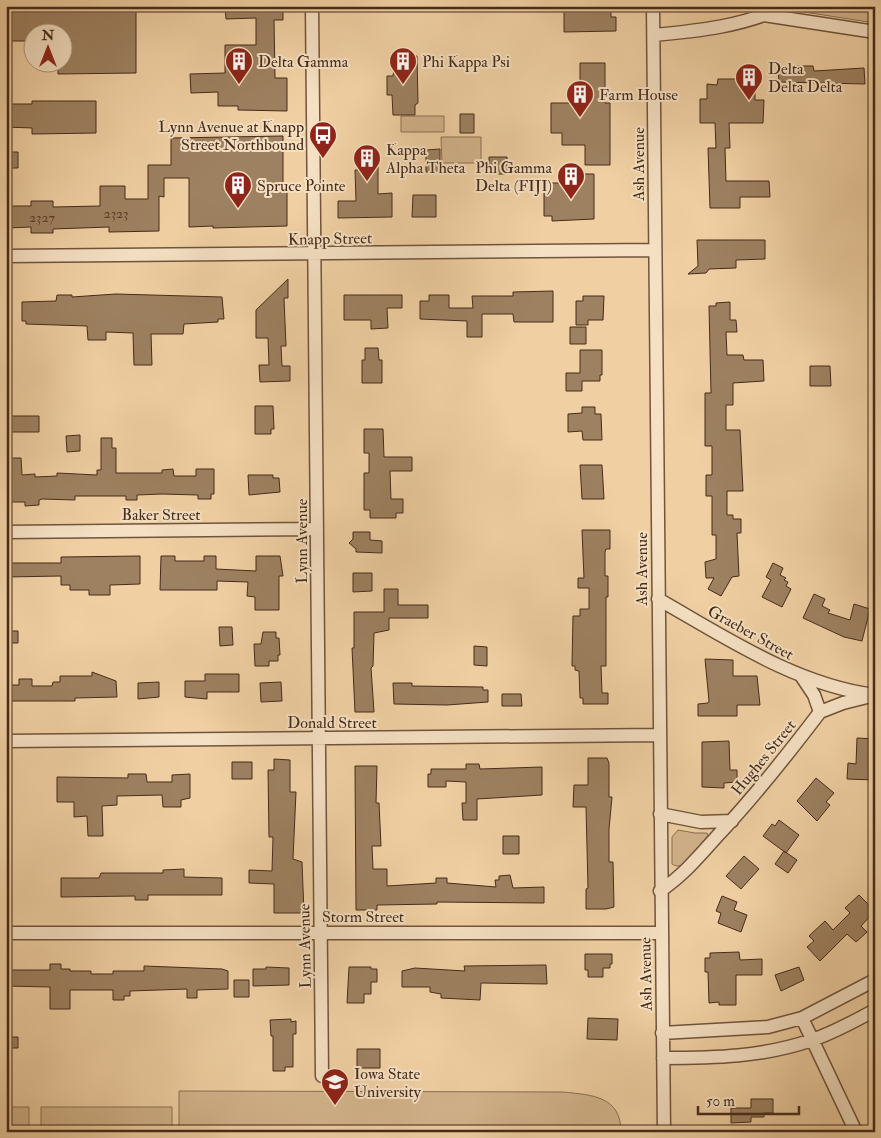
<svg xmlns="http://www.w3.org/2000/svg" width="881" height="1138" font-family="'IM FELL Double Pica',serif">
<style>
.green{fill:#d3b48c;stroke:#8c7053}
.building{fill:#9e8161;stroke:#462b1a}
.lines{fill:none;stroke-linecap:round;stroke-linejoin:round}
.minor-casing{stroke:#70543c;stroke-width:15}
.minor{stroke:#f5e0c3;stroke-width:12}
.labels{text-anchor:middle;stroke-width:4;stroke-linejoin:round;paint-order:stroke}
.number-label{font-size:14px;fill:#5c402c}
.poi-label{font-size:16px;fill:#462b1a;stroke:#f5e0c3;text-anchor:start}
.street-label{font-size:16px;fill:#462b1a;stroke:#f5e0c3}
</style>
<rect width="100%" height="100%" fill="#f0d0a3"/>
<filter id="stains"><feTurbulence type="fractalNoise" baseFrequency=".004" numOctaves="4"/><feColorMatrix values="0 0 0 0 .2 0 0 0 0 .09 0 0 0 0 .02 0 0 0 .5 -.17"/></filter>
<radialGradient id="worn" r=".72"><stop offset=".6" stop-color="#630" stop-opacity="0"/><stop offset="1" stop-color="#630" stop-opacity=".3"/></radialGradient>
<path class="green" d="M805 6H875V23L804 12 802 8Z
M401 116H444V132H401Z
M441 137H481V163H442Z
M678 830 695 833H707L708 835C701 844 685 874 672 864V837Z
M179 1091 563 1092C592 1095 621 1096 621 1132H179Z
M6 1107H29V1132H6Z
M41 1107H172V1132H41Z"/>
<path class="building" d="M7 6H136V73L58 74V62H62V32H32V41H7Z
M225 6H283V20H274L275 78H287V111L238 110V106H218V92L191 93 190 74 225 73V45H256V18L226 19Z
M564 6H611V17H616V31L564 32Z
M396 56H417L418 103 415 105V115H393L392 95H387V76H393Z
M580 63H605V103H610V165H585V145H562V133H551V103H580Z
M785 66H813L814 71 864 68 865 84 779 82 778 69 785 70Z
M718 79H755V100H764L763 123H729L730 148H725L726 181H769L770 197H740V208H710L708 148H716L715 123H700V99H707V84L717 85Z
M32 101H96V133L32 134V128L6 127V104H32Z
M460 114H474V133H460Z
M283 136V192H287V226L213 228V226L189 227V178H164V197L159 196V231L109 232V227L53 229V233H31V227L6 228V206H31V201H53V207L100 206V186H125V199H148V165H171V138Z
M440 149V172H426V150Z
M6 152H18V168H6Z
M489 157H507V174H489Z
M366 167H378V194L392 193V217L338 218V201H356L355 170H366Z
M570 174H594V219L552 221V216H544V192H551V183H570Z
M413 195H436V217H412Z
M697 240H765V259L736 260V268L709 269 706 273 688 274 698 266Z
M288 279V298H284L286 346H281L282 366H290V381L260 382 259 365H269L268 338H256V310Z
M553 291V322H514L513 314H482V337H467V321L420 319V301H429V295H449V308H473L472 296H513V292Z
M116 294 222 297 224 319H218V322L184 324 183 334H151L152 365H134L133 333 106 332V340H88L87 326 26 324V321H22V302L56 301 57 295H72V297Z
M344 295H402V308H387L388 328 371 329V320H344Z
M583 296H604L603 320H588V325H576V301H583Z
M730 302V320H736L737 332H726L727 355H743L744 360H763L764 381 733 383V405H726V430H740L743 491H727V515H733V519H741V533H737L739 576 732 577 721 596 708 589 714 578H706L705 562 716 559V535H712V496H706V475H712V446H705V393H711L709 306H716V303Z
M570 327H586V344H570Z
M365 348H378L379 360H382V383H362V360H365Z
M580 350H602V375H600V381H582V391H566V373H580Z
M810 366H830L831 386H810Z
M255 406H273L274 429H271V434H255Z
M582 407H595V414H601L602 440H583L582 431 568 432V414L582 413Z
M6 416H39V432H6Z
M364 429H383L384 457H412V471H390L391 499H403V513H396V518H370V510H364V473H369V453H364Z
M80 435V451L67 452 66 436Z
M101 438H112V448H116V473H162V470L173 469 174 476H196V469H214V494H211V499H198V495L162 494 137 495V500H126V496H75V500L42 499 39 500V505L25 506V502H6V458H21L22 475 35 474V477L57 476V473L97 475V470H101Z
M580 465H602L604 499H582Z
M248 475H273V478H279L280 492 249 495Z
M582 530H610V549H606L605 552V576H608V597H606V666H601L602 693H608V704H583V698H580L579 671 575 670V666H572L573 616H580V609H589V588H578V578H584Z
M353 532H370V540L382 541V553L356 552V549L349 543 353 539Z
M140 556V584L110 585V595H89V590H70V585H61V576L6 577V563H61V557Z
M161 556H175V561H204V556H216V569L256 571V556H280L283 576H279V610H255V597L247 596 248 582 217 581V590H160Z
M773 563 783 568 780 575 786 578 784 580 788 582 786 586 791 589 782 607 762 597 771 580 766 577Z
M353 573H372V591L353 592Z
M384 589H398V605H428V618H389V630L374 633 373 666 371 668 374 712H355L352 648H354V612H384Z
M814 594 825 599 822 606 830 610 828 613 850 620 854 604 870 609 862 641 844 637 803 618Z
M219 627H232L233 645 220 646Z
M6 631H18V643H6Z
M263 632H276V638H279L280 655H278V661H269V666H255L254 644H261Z
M474 646 487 647V666L474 665Z
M705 659 733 660V676H757L760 705H737V716H698V704L708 703 709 701Z
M92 672 116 681 117 697 75 698V701H6V685H19V679H32V686H52L53 682H60V676H92Z
M205 674H239V692H207V699L185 697V681H205Z
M159 682V697L138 699V683Z
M281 682 282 701 261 702 260 683Z
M393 683H412V686L483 687V690H488V702L447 705 394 704Z
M502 694H521L522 706H502Z
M857 738 875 739V780L847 779 848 763 856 764Z
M729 741 730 770H737V782L724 783V788L702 787V742Z
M588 758H607L609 763V797H612L609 829V862H613L614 907 606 909H586V889L588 888 586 807H573L574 785H588Z
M274 759 290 760V792H296L293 859 302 862 304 913H274V884L249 883V870L272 871 273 837H269L268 770H274Z
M232 762H252V779H232Z
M466 764H479L480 769 542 767V795L477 799V820H463L462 803H466V782L446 781V787H428V774H431V769H466Z
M355 766H377L376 803H379L381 846H372L373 869H387V886L436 883V878H447V883L496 887 495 880H499V876L510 875 513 888 544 887V903L437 902V904L377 905V910H356Z
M128 774H146L147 782H172V775L190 774V798L181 800V807H163L162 795 117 796V805L102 806 103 836H88L87 816 74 817V802H57V777L128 778Z
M816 778 834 793 826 802 830 805 817 821 797 801Z
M779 820 799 835 786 853 763 836 772 824 775 826Z
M503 836H519V854H503Z
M784 851 797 860 788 873 775 864Z
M744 856 759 869 741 889 726 876Z
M184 869V877L222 878V895H148V900H135V896L61 897V878H99L101 873H163V870Z
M859 895 875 911 861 926 867 932 856 942 847 934 820 961 807 947 814 941 809 936 825 921 833 930 850 913 845 908Z
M722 896 737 902 734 910 747 915 741 932 718 923 721 913 716 911Z
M739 952 740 960 762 959V975H736V1005H719V1002L709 1003 708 972H705V958H710V953Z
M585 954H612V964H610V968H603V977H588V970H585Z
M50 964H61V969H70V971H91V974H113V971H144V966L222 969 228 971V989L197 990V998H187V989L130 991V996H124V1000H113V990H70V1009H50V987L6 986V970H50Z
M546 965 547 984 481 983 480 1000 441 998V994L430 992V987H402V971L415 968 465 971 464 966Z
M266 967 289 968V985L253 986V969H266Z
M349 967H371V969H377V982H371V994H364V1003H347Z
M799 967 804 980 781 991 775 975Z
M234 980H249V997H234Z
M588 1018 618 1019 617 1040 587 1039Z
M291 1019V1022L296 1021V1034H293V1067H285V1071H273V1036H271L270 1020Z
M6 1037H18V1048H6Z
M357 1049H380V1068H357Z
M751 1099H773V1113H764V1117H751V1122L731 1123V1108H751Z"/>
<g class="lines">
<g class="minor-casing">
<path id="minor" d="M312 6 322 1076
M653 6 664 1132
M764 15 875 32
M654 35C698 31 745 26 785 6
M6 256 655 250
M6 532 317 529
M658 599C725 637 796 685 875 695
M802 677 814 695 820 712
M820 712 843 703 867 697
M6 741 659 735
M660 814 701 822 732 821
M660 891C684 875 701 854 720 833 756 795 788 754 820 712
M6 933H661
M802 1018 856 1132
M662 1033 768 1027 802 1018 875 980
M663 1058C714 1058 763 1057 812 1040 833 1033 855 1021 875 1010"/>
</g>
<use href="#minor" class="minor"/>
</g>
<defs>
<g id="building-pin" transform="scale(1.4375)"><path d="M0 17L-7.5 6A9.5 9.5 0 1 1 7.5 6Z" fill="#8f2418" stroke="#f5e0c3"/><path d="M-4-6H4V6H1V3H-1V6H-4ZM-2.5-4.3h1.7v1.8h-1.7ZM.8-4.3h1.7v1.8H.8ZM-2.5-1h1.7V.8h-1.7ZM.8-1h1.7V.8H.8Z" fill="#fff"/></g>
<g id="bus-pin" transform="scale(1.4375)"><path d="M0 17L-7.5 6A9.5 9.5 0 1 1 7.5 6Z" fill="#8f2418" stroke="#f5e0c3"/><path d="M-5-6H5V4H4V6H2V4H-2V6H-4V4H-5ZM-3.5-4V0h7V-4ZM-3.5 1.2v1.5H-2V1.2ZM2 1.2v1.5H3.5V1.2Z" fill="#fff"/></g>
<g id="university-pin" transform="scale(1.4375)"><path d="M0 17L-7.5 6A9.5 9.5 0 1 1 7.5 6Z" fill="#8f2418" stroke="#f5e0c3"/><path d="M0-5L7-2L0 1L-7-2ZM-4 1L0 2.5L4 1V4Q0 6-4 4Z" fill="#fff"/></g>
</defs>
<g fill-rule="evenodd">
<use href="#building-pin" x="239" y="61"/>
<use href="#building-pin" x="403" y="61"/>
<use href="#building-pin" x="749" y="77"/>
<use href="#building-pin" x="580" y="94"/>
<use href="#bus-pin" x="323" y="135"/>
<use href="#building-pin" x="367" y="158"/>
<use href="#building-pin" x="571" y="176"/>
<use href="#building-pin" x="238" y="185"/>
<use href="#university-pin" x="335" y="1082"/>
</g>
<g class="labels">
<g class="number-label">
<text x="116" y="218">2323</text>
<text x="42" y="222">2327</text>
</g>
<g class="poi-label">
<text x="258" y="67">Delta Gamma</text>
<text x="422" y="67">Phi Kappa Psi</text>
<text x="768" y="74">Delta<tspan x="768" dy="18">Delta Delta</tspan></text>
<text x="599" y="100">Farm House</text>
<text x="304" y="132" text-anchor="end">Lynn Avenue at Knapp<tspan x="304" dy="18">Street Northbound</tspan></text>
<text x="386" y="155">Kappa<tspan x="386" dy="18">Alpha Theta</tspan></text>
<text x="552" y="173" text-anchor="end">Phi Gamma<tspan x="552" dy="18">Delta (FIJI)</tspan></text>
<text x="257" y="191">Spruce Pointe</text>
<text x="354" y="1079">Iowa State<tspan x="354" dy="18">University</tspan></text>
</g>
<g class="street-label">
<text transform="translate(638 164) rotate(-90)" y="6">Ash Avenue</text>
<text transform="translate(330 238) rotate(-1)" y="6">Knapp Street</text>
<text x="161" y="520">Baker Street</text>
<text transform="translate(301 541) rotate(-90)" y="6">Lynn Avenue</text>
<text transform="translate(641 569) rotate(-90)" y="6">Ash Avenue</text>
<text transform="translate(751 632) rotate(29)" y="6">Graeber Street</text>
<text x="332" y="728">Donald Street</text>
<text transform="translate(763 757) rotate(-51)" y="6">Hughes Street</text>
<text x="363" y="922">Storm Street</text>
<text transform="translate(304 946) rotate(-91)" y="6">Lynn Avenue</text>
<text transform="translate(645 974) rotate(-91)" y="6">Ash Avenue</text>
</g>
</g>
<rect width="881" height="1138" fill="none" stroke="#f0d0a3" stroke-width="25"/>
<rect x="8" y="8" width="866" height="1123" fill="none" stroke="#462b1a" stroke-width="2.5"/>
<rect x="12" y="12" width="856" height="1113" fill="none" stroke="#462b1a"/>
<g transform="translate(48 48)"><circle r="24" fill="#f5e0c3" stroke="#af987f"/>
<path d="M0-4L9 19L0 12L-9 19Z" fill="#8f2418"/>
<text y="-8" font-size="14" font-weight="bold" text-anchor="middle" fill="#462b1a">N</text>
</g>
<path d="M698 1106v8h101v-8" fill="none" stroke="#462b1a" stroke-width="2.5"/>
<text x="706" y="1106" font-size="15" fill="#462b1a" stroke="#f5e0c3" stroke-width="4" paint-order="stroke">50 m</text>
<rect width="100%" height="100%" filter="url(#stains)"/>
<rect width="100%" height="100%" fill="url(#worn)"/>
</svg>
